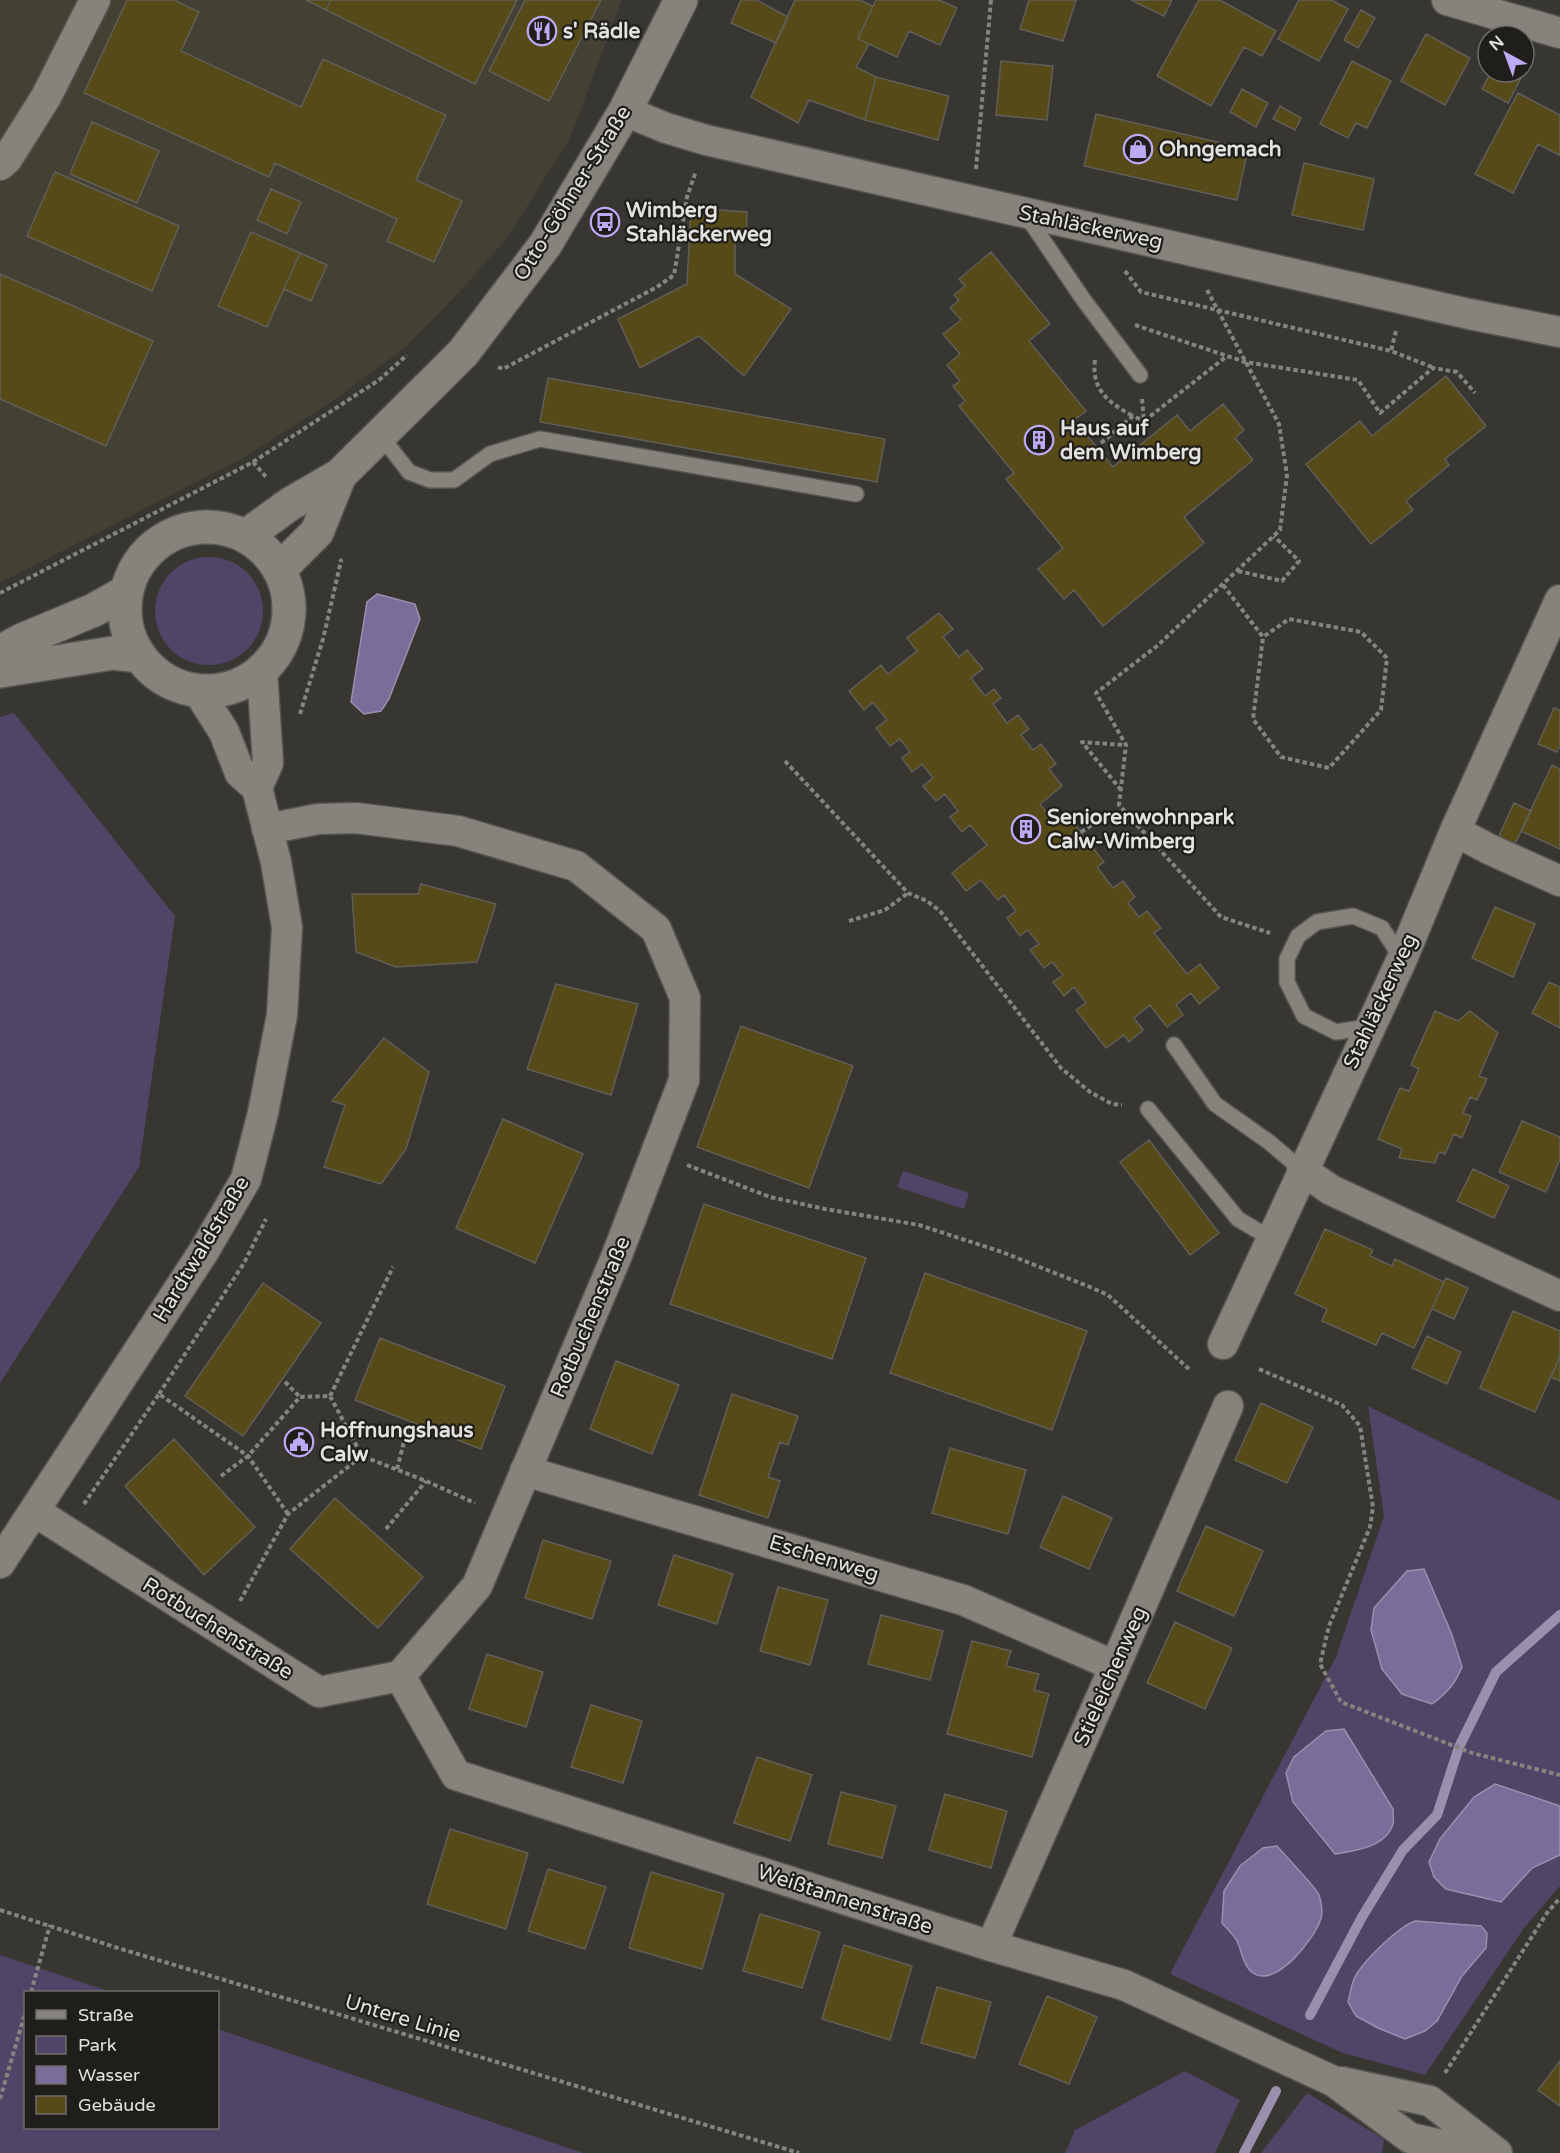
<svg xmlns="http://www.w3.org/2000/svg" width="1560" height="2153" font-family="'Varela Round',sans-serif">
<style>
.built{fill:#434034}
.green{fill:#4f4567}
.water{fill:#7a6d9a;stroke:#9a90ae;stroke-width:1.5}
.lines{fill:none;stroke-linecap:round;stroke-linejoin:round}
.stream{stroke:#9a90ae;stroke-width:10}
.building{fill:#564a18;stroke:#605e58;stroke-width:1.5}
.lane-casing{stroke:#56554f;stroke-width:18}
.street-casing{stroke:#56554f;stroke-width:33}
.secondary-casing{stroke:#56554f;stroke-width:36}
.path{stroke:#86847f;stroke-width:4;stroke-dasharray:4.5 3;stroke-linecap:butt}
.lane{stroke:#85837c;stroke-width:15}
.street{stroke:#85837c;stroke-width:30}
.secondary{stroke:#85837c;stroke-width:33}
.labels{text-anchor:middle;stroke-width:4.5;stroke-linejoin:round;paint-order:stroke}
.poi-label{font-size:21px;font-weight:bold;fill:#e3e2de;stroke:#1f1e1b;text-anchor:start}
.street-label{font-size:21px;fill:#e3e2de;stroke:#1f1e1b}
</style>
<rect width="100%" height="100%" fill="#383630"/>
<path class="built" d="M0 0H622L570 138 507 238 460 291 406 347 331 402 245 457 0 583Z"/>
<path class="green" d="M155 611a54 54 0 1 1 108 0a54 54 0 1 1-108 0Z
M14 713 175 916 139 1167 0 1383V717Z
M903 1171 969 1193 964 1209 897 1187Z
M1368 1406 1560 1501V1886L1524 1928 1425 2075 1343 2053 1170 1974 1336 1657 1384 1516Z
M0 1955 111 1992H26V2128H218V2029L583 2153H0Z
M1185 2071 1240 2100 1215 2153H1065L1075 2130Z
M1307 2093 1384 2139 1382 2153H1261Z"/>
<path class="water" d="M377 594 415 604 420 619 389 699 381 711 364 714 351 702 367 602Z
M1424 1569 1452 1635 1462 1667C1455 1684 1447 1693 1432 1704L1402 1694 1382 1669 1371 1630 1374 1608 1407 1571Z
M1344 1729 1393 1809C1393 1814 1394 1820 1393 1824 1386 1847 1355 1851 1335 1854L1293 1802 1286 1773 1294 1757 1326 1731Z
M1495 1784 1560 1806V1855L1532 1868 1501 1902 1446 1889 1434 1877 1429 1862 1440 1839 1474 1797Z
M1277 1846C1285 1856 1315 1886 1319 1895 1321 1900 1323 1913 1321 1918 1316 1937 1276 1989 1253 1973 1243 1966 1242 1951 1237 1941 1233 1934 1227 1929 1222 1923L1224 1891 1240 1866 1263 1848Z
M1415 1921 1481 1926 1487 1933 1486 1948 1462 1976 1437 2021 1425 2031 1405 2039 1378 2028 1356 2016 1348 2002C1350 1995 1351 1986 1354 1979 1362 1962 1397 1928 1415 1921Z"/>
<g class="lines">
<path class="stream" d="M1310 2015 1362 1917 1403 1850 1437 1815 1459 1747 1496 1672 1560 1615
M1244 2153 1276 2091"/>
</g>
<path class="building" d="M127 0H174L199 12 181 51 301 107 323 59 446 115 416 180 462 201 434 262 387 241 397 219 275 163 269 177 84 93Z
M306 0H331L326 10Z
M331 0H517L475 84 326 10Z
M525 0H601L549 101 489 71Z
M741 0H757L788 17 776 43 731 23Z
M795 0H860L873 6 858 39 869 44 856 67 876 77 865 120 809 100 798 123 751 97Z
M876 0H939L957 8 940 45 909 31 897 57 858 39Z
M1029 0H1076L1063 41 1020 29Z
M1131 0H1172L1164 16Z
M1199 0H1220L1276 31 1262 56 1244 47 1211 106 1157 76Z
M1299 0H1332L1348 9 1319 61 1278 39Z
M1361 10 1375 18 1358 48 1344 40Z
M1426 34 1470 58 1445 105 1401 81Z
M1001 61 1053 66 1047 120 996 115Z
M1352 61 1391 81 1367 128 1356 123 1348 138 1320 124Z
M1491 72H1510L1521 78 1508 103 1482 89Z
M876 77 949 96 938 140 865 120Z
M1242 89 1268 103 1256 127 1230 112Z
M1518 93 1560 115V153L1559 155 1538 144 1513 193 1475 174Z
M1280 106 1301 118 1295 130 1273 119Z
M1096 114 1248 149 1237 200 1084 166Z
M92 122 159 151 137 203 70 174Z
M1304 163 1374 179 1363 230 1292 215Z
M55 172 179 226 152 291 27 236Z
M271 189 301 202 287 234 257 220Z
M691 208 747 212 746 236 735 235V274L791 309 744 376 699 336 640 368 618 319 687 284Z
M251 232 300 253 267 327 218 306Z
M991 252 1050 324 1029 341 1086 411 1074 420 1113 467 1177 415 1190 431 1223 404 1244 430 1235 438 1253 460 1184 517 1204 543 1103 626 1074 590 1064 599 1038 569 1063 548 1006 479 1014 473 959 406 965 401 953 386 960 381 947 365 960 354 943 334 961 320 950 308 959 300 954 295 965 286 959 279Z
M300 253 327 265 311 301 284 289Z
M0 274 153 341 106 446 0 399Z
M1446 376 1486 426 1445 459 1449 465 1406 501 1413 510 1371 544 1306 464 1360 421 1372 436Z
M548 378 885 439 877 482 540 422Z
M939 613 953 629 943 637 959 657 967 650 983 669 971 678 985 696 994 689 1001 698 993 704 1007 723 1018 715 1029 729 1021 735 1033 750 1041 744 1056 764 1049 769 1062 786 1040 804 1057 826 1069 817 1104 862 1097 867 1113 888 1123 881 1135 897 1128 903 1139 917 1147 911 1161 928 1154 933 1187 974 1200 964 1219 988 1199 1004 1191 993 1176 1005 1183 1015 1167 1027 1150 1005 1134 1018 1143 1030 1129 1042 1124 1035 1106 1048 1076 1010 1086 1003 1074 987 1064 996 1053 982 1063 975 1052 962 1044 968 1030 950 1039 944 1028 930 1020 936 1007 918 1016 911 1004 895 998 900 981 880 966 891 952 873 987 845 970 825 962 832 950 817 958 811 945 794 936 801 923 786 933 778 922 764 912 772 902 758 910 752 900 739 890 746 876 728 887 720 873 702 864 710 849 691 881 665 888 674 917 651 907 638Z
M1554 708 1560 710V745L1557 752 1538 744Z
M1552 765 1560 769V849L1521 831Z
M1514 803 1531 811 1515 844 1499 836Z
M421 884 496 904 477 962 396 967 356 952 352 894H418Z
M1495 907 1535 924 1513 977 1472 958Z
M1549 982 1560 987V1028L1532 1013Z
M556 984 638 1004 611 1095 527 1069Z
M1435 1011 1458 1021 1470 1011 1498 1033 1479 1076 1487 1079 1477 1100 1470 1097 1463 1113 1471 1116 1462 1138 1454 1134 1445 1154 1439 1152 1435 1163 1399 1158 1402 1149 1378 1139 1400 1088 1409 1091 1419 1069 1411 1065Z
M741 1026 853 1066 809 1188 697 1147Z
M384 1038 429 1072 406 1149 381 1184 324 1167 345 1105 332 1101Z
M503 1119 583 1154 535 1263 456 1228Z
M1522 1121 1560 1137V1159L1546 1192 1499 1172Z
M1149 1140 1219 1233 1190 1255 1120 1162Z
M1473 1169 1509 1186 1494 1218 1457 1201Z
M704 1204 866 1258 832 1359 670 1304Z
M1325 1229 1373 1250 1370 1256 1392 1266 1395 1259 1444 1282 1414 1348 1382 1333 1376 1345 1322 1321 1327 1309 1295 1294Z
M925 1273 1087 1331 1052 1430 890 1373Z
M1446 1278 1468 1288 1454 1319 1432 1309Z
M263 1283 321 1323 243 1436 185 1396Z
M1513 1311 1560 1331V1356L1535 1412 1480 1388Z
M1427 1336 1461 1352 1447 1384 1412 1368Z
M380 1338 505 1386 481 1449 355 1400Z
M1560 1356V1381L1551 1377Z
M616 1361 679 1385 652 1454 590 1429Z
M732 1394 798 1416 788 1445 780 1442 768 1477 780 1481 768 1518 699 1495Z
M1261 1403 1313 1427 1287 1483 1235 1460Z
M174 1439 255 1527 204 1575 125 1486Z
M950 1448 1026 1470 1008 1534 932 1513Z
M1063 1496 1112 1518 1089 1569 1040 1547Z
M335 1498 423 1577 378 1628 290 1549Z
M1206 1526 1263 1551 1234 1616 1177 1591Z
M543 1540 611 1561 592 1619 525 1598Z
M674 1555 733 1574 717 1624 658 1605Z
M778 1587 828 1600 810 1665 760 1651Z
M881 1615 943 1631 930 1680 868 1664Z
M1175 1622 1232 1648 1205 1709 1147 1683Z
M972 1641 1011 1651 1006 1666 1039 1674 1034 1690 1049 1694 1032 1757 947 1734Z
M487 1654 543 1672 526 1727 469 1709Z
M591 1705 642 1721 623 1783 571 1767Z
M757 1757 812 1775 790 1841 734 1823Z
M841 1792 896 1806 882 1858 828 1844Z
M945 1794 1007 1811 991 1868 929 1850Z
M450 1829 528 1853 506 1929 427 1904Z
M548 1869 606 1887 585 1949 528 1931Z
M651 1872 724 1894 702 1969 629 1948Z
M760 1914 820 1932 802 1988 743 1971Z
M844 1945 912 1966 890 2040 822 2019Z
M937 1987 991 2002 975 2058 921 2043Z
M1047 1996 1097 2017 1069 2084 1019 2064Z
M1560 2061V2106L1538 2090Z"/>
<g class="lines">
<g class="lane-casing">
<path id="lane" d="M1026 215 1083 299 1140 375
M381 436 409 472 430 480H454L490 454 540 439 856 494
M1368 1027 1336 1032 1304 1016 1287 982V959L1298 936 1317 922 1353 916 1382 928 1402 959
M1174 1045 1215 1104 1269 1142 1302 1170
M1148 1109 1238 1219 1270 1238"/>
</g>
<g class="street-casing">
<path id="street" d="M1447 0 1560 33
M625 111 666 128 706 140 1469 314 1560 332
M0 165 7 159 46 97 95 0
M257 788 268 763 262 670
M1455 831 1489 849 1560 881
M1302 1170 1331 1190 1560 1296
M1223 1344 1402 959 1455 831 1560 600
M525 1471 963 1600 1115 1666
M34 1511 319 1692 400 1676 477 1586 617 1255 684 1080 685 998 656 929 576 866 458 831 356 818 318 819 267 829
M0 1563 204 1251 246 1179 263 1113 282 1015 287 927 276 862 257 788 240 773 224 732 198 691
M400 1676 456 1775 991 1946 1124 1985 1333 2081 1410 2138 1478 2153
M991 1946 1115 1666 1228 1406
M1341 2082 1430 2101 1497 2153"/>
</g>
<g class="secondary-casing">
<path id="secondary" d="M125 609a82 82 0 1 1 164 0a82 82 0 1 1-164 0Z
M246 536 290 504 340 475 463 353 545 245 625 111 681 0
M279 570 317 532 340 475
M0 652 22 640 94 610 126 592
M0 671 113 653 140 656"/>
</g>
<path class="path" d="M976 169 991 0
M1125 271 1141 292 1391 351
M1207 290 1279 424 1287 475 1280 530 1157 646 1096 693 1126 745 1119 805 1221 917 1270 933
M1135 325 1245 362 1358 380 1380 413 1433 368 1457 372 1475 393
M1396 331 1391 351 1432 367
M1095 360C1091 390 1109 403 1133 416
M498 367 503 369 657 287 674 275 687 197 696 171
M1142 399 1144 421 1227 356
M1101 443 1133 416 1144 421
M253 462 267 478
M1238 571 1282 581 1299 561 1274 536
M1223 585 1263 637 1253 719 1281 757 1329 768 1381 710 1387 658 1361 632 1289 619 1263 637
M0 593 253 462 379 380 407 355
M300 714 323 639 341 561 340 559
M785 761 908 893 927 901 940 911 1061 1068 1090 1092 1112 1104 1122 1105
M1121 790 1082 742 1125 745
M1081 832 1098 821 1128 816
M849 921 885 910 908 893
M687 1165 770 1197 825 1209 919 1225 1002 1252 1090 1287 1108 1295 1191 1371
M1259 1369 1342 1405 1360 1426 1373 1507 1370 1527 1329 1626 1320 1664 1341 1702 1472 1753 1560 1775
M285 1382 300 1397
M159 1394 244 1263 266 1219
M330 1396 393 1267
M397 1469 407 1430
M221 1476 248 1456 300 1397 330 1396 362 1456
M84 1504 159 1394 248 1456 288 1514
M386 1529 426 1481
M240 1601 288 1514 362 1456 426 1481 475 1503
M0 1910 118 1948 799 2153
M31 1992 50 1925
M1445 2073 1547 1913 1560 1898
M0 2099 26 2010"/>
<use href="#lane" class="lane"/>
<use href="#street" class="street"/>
<use href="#secondary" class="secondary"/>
</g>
<defs>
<g id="restaurant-ring" transform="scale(1.5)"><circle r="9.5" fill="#1f1e1b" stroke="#bea9f4" stroke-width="1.5"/><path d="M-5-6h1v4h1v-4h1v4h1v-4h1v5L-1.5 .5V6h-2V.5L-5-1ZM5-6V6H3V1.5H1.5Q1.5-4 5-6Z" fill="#bea9f4"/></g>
<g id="shop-ring" transform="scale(1.5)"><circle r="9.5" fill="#1f1e1b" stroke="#bea9f4" stroke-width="1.5"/><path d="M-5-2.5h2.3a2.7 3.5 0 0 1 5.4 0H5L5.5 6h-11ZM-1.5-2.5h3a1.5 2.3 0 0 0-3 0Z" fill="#bea9f4"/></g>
<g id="bus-ring" transform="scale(1.5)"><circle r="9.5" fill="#1f1e1b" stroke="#bea9f4" stroke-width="1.5"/><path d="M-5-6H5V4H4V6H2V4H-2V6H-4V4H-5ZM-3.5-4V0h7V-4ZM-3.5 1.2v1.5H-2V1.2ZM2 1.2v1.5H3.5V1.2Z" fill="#bea9f4"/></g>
<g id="building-ring" transform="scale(1.5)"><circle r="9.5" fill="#1f1e1b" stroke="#bea9f4" stroke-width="1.5"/><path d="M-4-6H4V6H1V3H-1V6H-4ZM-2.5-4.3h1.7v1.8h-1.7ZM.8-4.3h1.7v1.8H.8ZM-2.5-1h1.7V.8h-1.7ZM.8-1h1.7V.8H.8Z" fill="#bea9f4"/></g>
<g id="civic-ring" transform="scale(1.5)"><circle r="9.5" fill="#1f1e1b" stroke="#bea9f4" stroke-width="1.5"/><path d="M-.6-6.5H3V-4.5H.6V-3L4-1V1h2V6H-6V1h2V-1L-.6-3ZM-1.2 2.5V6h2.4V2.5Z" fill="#bea9f4"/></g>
</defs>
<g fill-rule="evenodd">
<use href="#restaurant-ring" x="542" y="31"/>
<use href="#shop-ring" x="1138" y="149"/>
<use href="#bus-ring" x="605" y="222"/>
<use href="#building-ring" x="1039" y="440"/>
<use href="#building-ring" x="1026" y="829"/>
<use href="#civic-ring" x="299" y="1442"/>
</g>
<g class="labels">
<g class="poi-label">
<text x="563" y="38">s' Rädle</text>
<text x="1159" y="156">Ohngemach</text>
<text x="626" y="217">Wimberg<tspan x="626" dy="24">Stahläckerweg</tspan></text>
<text x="1060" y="435">Haus auf<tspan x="1060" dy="24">dem Wimberg</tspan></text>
<text x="1047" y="824">Seniorenwohnpark<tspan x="1047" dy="24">Calw-Wimberg</tspan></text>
<text x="320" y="1437">Hoffnungshaus<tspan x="320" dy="24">Calw</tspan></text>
</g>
<g class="street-label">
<text transform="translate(572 193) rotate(-58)" y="7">Otto-Göhner-Straße</text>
<text transform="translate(1091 227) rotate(12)" y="7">Stahläckerweg</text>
<text transform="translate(1380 1001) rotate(-65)" y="7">Stahläckerweg</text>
<text transform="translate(201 1249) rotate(-59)" y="7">Hardtwaldstraße</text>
<text transform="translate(590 1317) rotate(-67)" y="7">Rotbuchenstraße</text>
<text transform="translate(824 1558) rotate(17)" y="7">Eschenweg</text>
<text transform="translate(218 1628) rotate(32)" y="7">Rotbuchenstraße</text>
<text transform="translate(1110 1676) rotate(-66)" y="7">Stieleichenweg</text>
<text transform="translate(845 1899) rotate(18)" y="7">Weißtannenstraße</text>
<text transform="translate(403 2018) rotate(17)" y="7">Untere Linie</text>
</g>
</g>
<rect x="24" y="1991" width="195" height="138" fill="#1f1e1b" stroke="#6d6c69" stroke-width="1.5"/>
<rect x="36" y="2010" width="30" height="9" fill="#85837c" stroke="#6d6c69" stroke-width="1.5"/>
<text x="78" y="2021" font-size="18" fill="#e3e2de">Straße</text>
<rect x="36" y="2036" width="30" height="18" fill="#4f4567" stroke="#6d6c69" stroke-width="1.5"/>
<text x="78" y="2051" font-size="18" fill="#e3e2de">Park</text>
<rect x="36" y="2066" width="30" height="18" fill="#7a6d9a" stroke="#6d6c69" stroke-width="1.5"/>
<text x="78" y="2081" font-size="18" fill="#e3e2de">Wasser</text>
<rect x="36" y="2096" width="30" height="18" fill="#564a18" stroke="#6d6c69" stroke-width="1.5"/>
<text x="78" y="2111" font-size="18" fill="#e3e2de">Gebäude</text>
<g transform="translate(1506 54) rotate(319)"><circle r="28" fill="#1f1e1b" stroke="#6d6c69" stroke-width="1.5"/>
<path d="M0-4.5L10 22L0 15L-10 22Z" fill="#bea9f4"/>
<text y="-9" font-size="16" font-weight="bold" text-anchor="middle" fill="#e3e2de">N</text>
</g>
</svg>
